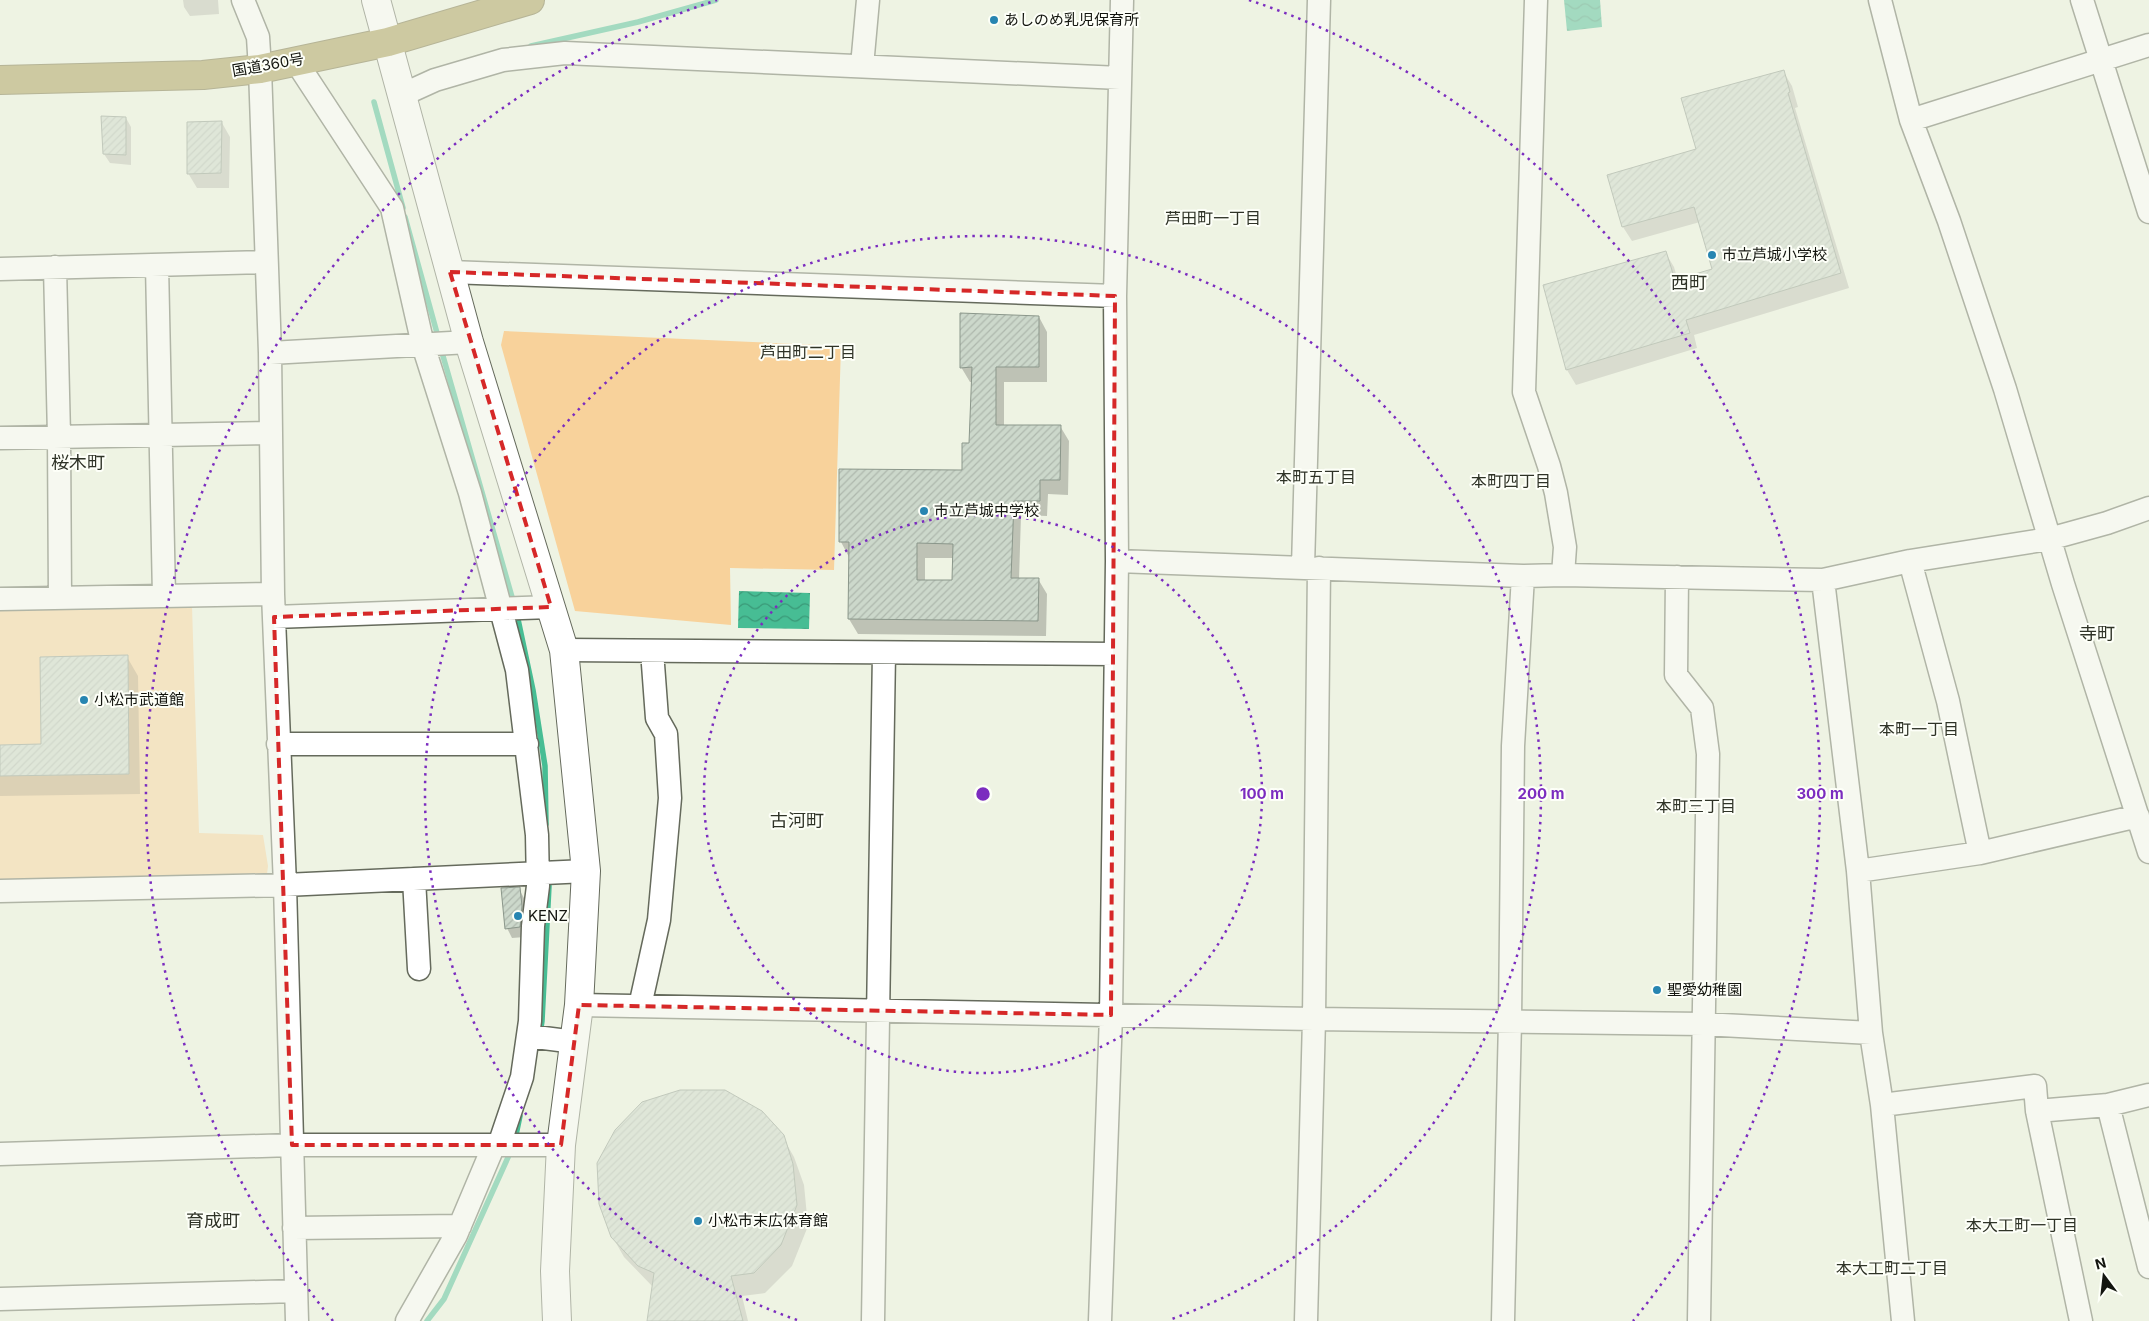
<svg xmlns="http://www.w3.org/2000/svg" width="2149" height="1321" font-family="Inter,'Noto Sans JP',sans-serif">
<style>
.pitch{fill:#f8d29b}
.water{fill:url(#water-waves)}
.shadow{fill:#0003;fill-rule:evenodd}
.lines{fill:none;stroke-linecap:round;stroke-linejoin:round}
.stream{stroke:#47bd94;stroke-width:5.5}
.building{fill:url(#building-hatch);stroke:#8b978b;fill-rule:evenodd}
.street-casing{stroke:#656a5c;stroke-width:25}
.secondary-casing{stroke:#656a5c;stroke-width:30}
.highway-casing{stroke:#716a3a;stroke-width:30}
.street{stroke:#fff;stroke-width:22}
.secondary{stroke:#fff;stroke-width:28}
.highway{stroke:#a49751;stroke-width:28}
.marked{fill:none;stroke:#d62828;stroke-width:4;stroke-dasharray:10 6;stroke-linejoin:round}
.ring{fill:none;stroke:#7b2cbf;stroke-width:2.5;stroke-dasharray:2.5 5}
.poi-dot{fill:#2785b1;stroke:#fdfff8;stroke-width:2}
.labels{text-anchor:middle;stroke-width:4;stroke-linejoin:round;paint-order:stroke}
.poi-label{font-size:15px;fill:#13150f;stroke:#fdfff8;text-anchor:start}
.street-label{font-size:15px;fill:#13150f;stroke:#fdfff8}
.neighbourhood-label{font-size:16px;fill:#2f3327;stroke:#fdfff8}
.quarter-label{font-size:18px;fill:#2f3327;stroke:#fdfff8}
.centre{fill:#7b2cbf;stroke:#fdfff8;stroke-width:2.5}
.ring-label{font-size:15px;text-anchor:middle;font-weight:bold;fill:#7b2cbf;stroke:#fdfff8;stroke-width:4;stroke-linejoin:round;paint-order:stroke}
</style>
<defs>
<pattern id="water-waves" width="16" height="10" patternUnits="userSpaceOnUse" patternTransform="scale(1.25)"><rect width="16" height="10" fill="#47bd94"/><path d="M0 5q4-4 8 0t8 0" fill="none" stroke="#3a9877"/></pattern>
<pattern id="building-hatch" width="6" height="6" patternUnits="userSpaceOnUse" patternTransform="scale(1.25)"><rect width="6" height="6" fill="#ccd8cb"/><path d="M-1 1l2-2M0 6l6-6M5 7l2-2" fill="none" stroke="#aeb8ad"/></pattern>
</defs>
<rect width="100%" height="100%" fill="#eef3e3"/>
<path class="pitch" d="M504 331 841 346 834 570 730 568 731 625 575 611 501 345Z
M192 606 199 833 263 835 268 866 267 874 0 883V610Z"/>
<path class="water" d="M1564 0H1600L1602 27 1567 31Z
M739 591 810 593 809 629 738 628Z"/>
<path class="shadow" d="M183 0H218L219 14 190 16 184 7Z
M1783 71 1792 86 1798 107 1795 108 1849 288 1694 335 1697 348 1576 385 1567 370 1545 286 1665 252 1674 267 1678 281 1713 270 1700 222 1632 241 1623 227 1697 150Z
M126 118 131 127V165L110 163 104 154Z
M222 123 230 137 229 188H197L188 173Z
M1039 317 1047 332V382H1004V426H1060L1069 441 1068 495 1048 494 1047 516 1021 515 1019 579H1038L1047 594 1046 636 858 634 849 619V557L841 542 963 471 970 444 972 382H970L961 367ZM925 558H954L953 581H925Z
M127 657 138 676 140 794 0 796V746H42Z
M519 889 524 898 527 917 525 937 512 938 507 928Z
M782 1136 794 1157 804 1185 808 1226 792 1266 765 1293 742 1296 748 1321H648L653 1287 624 1257 612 1236Z"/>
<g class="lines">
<path class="stream" d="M531 46 638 22 716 0
M374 102 403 208
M405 217 437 333
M443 356 512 597
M518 619 533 690 545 766 546 824
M540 1034 542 1021 549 886
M516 1135 520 1116
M427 1321 444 1299 510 1153"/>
</g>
<path class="building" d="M1784 70 1790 92 1788 93 1841 273 1686 320 1690 333 1566 370 1543 285 1666 251 1675 280 1712 269 1694 207 1622 227 1607 175 1696 149 1681 98Z
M101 116 126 117V155L103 154Z
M222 121 221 173 187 174V122Z
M960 313 1039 316V367H996V425H1061L1060 480H1040V501H1014L1011 578H1039L1038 621 848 619 849 542H839V469L962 470V443H969L972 367 960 368ZM917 543 953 544 952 580H917Z
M128 655 129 774 0 776V745L41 744 40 657Z
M520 887 522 906 520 927 505 929 501 888Z
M680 1090H725L762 1111 784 1135 793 1164 797 1205 781 1245 754 1273 731 1276 743 1321H647L654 1273 638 1266 611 1237 599 1204 597 1163 615 1130 642 1102Z"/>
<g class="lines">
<g class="street-casing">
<path id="street" d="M243 0 258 37 260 69 270 353 273 594 285 885 297 1321
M1536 0 1524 392 1549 466 1556 493 1565 547 1563 575
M1880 0 1911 120 1949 221 2005 389 2063 584 2149 852
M2082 0 2149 212
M295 60 392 208 423 345 470 493 517 670 537 835 538 886 533 926 530 1021 522 1077 499 1145
M862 66 868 0
M402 95 435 80 503 60 565 53 1120 78
M1911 120 2149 45
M157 265 164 596
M55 267 59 436 60 598
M0 269 266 262
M450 272 1115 296
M270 353 469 342
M0 438 271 433
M1117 561 1523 576 1563 575 1823 580 1910 561 2049 539 2107 523 2149 508
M1910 561 1948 701 1980 853
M1303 567 1319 0
M1677 577 1676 675 1702 708 1708 754 1699 1321
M1823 580 1858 871 1871 1033 1882 1105 1903 1321
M0 599 273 594
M274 617 551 607
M564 650 1115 654
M278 744H527
M1858 871 1980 853 2138 816
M414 879 419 969
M0 891 285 885 586 871
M579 1005 1314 1019 1703 1024 1871 1033
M640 1006 659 920 670 798 666 734 657 718 652 651
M528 1036 575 1042
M1882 1105 2035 1086 2037 1111 2081 1321
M2108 1105 2149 1267
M2037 1111 2108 1105 2149 1095
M0 1154 292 1145H561
M294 1228 460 1226
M0 1299 296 1291
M407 1321 456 1235 494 1145
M873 1321 884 653
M1100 1321 1111 1015 1117 561 1115 296 1122 0
M1306 1321 1314 1019 1319 568
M1503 1321 1510 1021 1513 746 1523 576"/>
</g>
<g class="secondary-casing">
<path id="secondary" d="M376 0 469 342 564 650 586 871 579 1005 561 1145 555 1271 557 1321"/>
</g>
<g class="highway-casing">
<path id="highway" d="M0 80 203 75 260 69 388 42 530 0"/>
</g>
<use href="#street" class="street"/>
<use href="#secondary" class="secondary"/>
<use href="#highway" class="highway"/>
</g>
<path d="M0 0H2149V1321H0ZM450 272 1115 296 1111 1015 579 1005 561 1145H292L274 617 551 607Z" fill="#eef3e3" fill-opacity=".55" fill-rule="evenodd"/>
<path class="marked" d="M450 272 1115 296 1111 1015 579 1005 561 1145H292L274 617 551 607Z"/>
<g class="ring">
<circle cx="983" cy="794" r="279"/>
<path d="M797 1320A558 558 0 1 1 1169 1320"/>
<path d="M333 1321A837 837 0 0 1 717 0M1249 0A837 837 0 0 1 1633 1321"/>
</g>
<g class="poi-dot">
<circle cx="994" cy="20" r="5"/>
<circle cx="1712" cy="255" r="5"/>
<circle cx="924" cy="511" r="5"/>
<circle cx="84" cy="700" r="5"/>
<circle cx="518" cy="916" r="5"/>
<circle cx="1657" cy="990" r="5"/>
<circle cx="698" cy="1221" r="5"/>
</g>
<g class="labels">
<g class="poi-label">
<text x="1004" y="25">あしのめ乳児保育所</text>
<text x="1722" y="260">市立芦城小学校</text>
<text x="934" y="516">市立芦城中学校</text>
<text x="94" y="705">小松市武道館</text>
<text x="528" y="921">KENZ</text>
<text x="1667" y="995">聖愛幼稚園</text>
<text x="708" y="1226">小松市末広体育館</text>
</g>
<g class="street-label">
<text transform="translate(268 65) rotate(-10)" y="5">国道360号</text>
</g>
<g class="neighbourhood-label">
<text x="1213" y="224">芦田町一丁目</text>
<text x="808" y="358">芦田町二丁目</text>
<text x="1316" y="483">本町五丁目</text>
<text x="1511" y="487">本町四丁目</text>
<text x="1919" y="735">本町一丁目</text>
<text x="1696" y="812">本町三丁目</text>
<text x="2022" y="1231">本大工町一丁目</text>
<text x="1892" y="1274">本大工町二丁目</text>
</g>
<g class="quarter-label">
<text x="1689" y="289">西町</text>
<text x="78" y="469">桜木町</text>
<text x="2097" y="640">寺町</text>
<text x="797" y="827">古河町</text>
<text x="213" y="1227">育成町</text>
</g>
</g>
<circle cx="983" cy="794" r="8" class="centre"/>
<g class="ring-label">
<text x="1262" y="799">100 m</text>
<text x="1541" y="799">200 m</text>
<text x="1820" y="799">300 m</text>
</g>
<g transform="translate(2104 1276) rotate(345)" stroke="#fdfff8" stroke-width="4" paint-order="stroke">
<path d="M0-4L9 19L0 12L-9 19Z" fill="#13150f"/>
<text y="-8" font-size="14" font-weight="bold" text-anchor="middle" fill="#13150f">N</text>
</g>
</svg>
